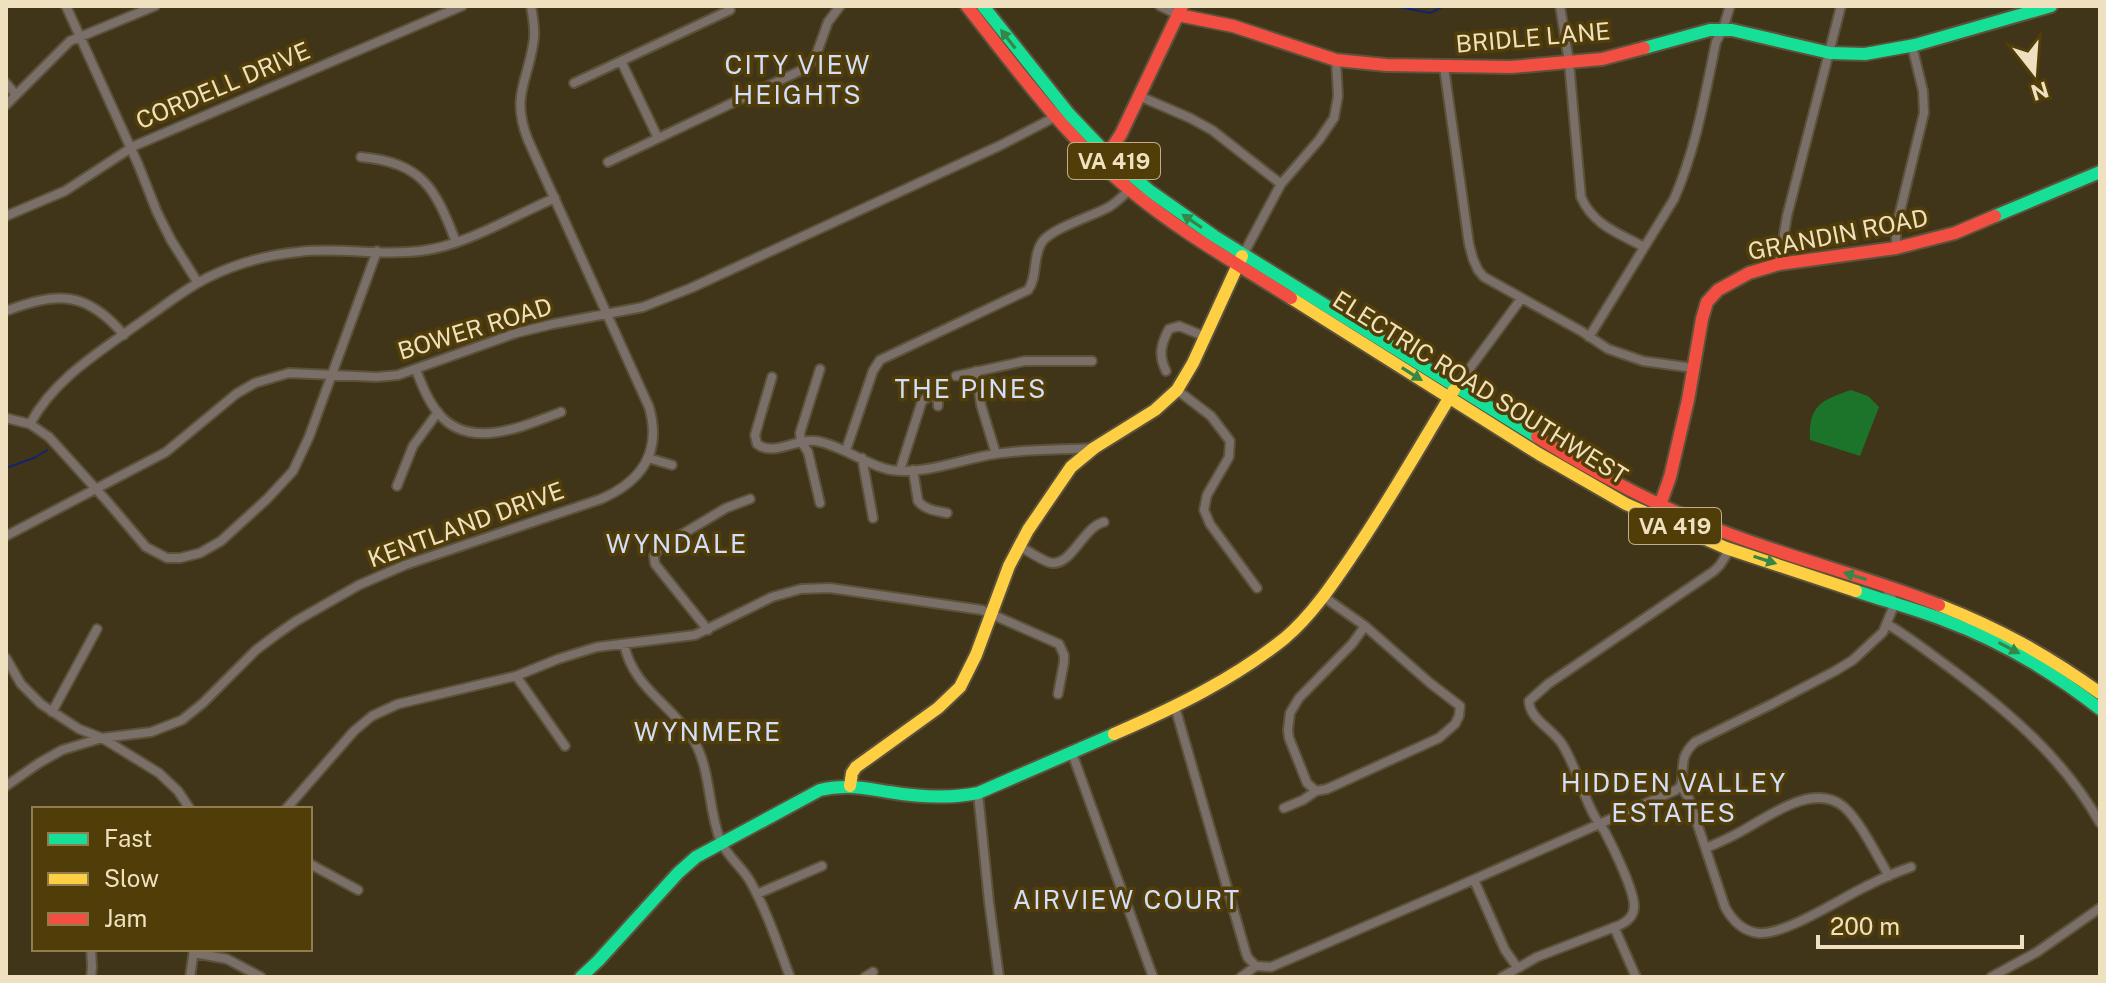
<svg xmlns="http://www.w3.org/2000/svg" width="2106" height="983" font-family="'Public Sans',sans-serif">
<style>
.green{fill:#1c742b}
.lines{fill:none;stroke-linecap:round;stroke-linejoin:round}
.stream{stroke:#12246f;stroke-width:2}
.street-casing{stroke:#5c523a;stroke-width:12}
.fast-casing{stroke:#5c523a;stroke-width:16}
.slow-casing{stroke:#5c523a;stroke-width:16}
.jam-casing{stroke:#5c523a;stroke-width:16}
.street{stroke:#7a6f69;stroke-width:8}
.fast{stroke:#16e098;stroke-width:12}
.slow{stroke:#ffcf43;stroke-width:12}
.jam{stroke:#f24e42;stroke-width:12}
.oneway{fill:#368648}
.labels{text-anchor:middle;stroke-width:7;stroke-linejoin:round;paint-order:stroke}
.shield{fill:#513d07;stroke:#c0af88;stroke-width:2}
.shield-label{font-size:22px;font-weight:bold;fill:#efe0c0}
.street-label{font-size:24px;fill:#efe0c0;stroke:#513d07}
.neighbourhood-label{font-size:26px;letter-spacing:2px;fill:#d2defa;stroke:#513d07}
</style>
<rect width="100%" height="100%" fill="#403518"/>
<path class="green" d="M1851 390 1868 396 1879 407 1860 456 1810 440C1808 406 1821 400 1851 390Z"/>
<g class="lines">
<path class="stream" d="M1361 6H1379
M1394 6 1430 13 1444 6
M6 468 34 458 47 450"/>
<g class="street-casing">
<path id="street" d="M66 6 138 164 157 212 171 240 198 283
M1160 6 1178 15
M1560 6 1569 62 1581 197C1593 225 1618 233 1644 247
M621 61 658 138
M1444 67 1469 244 1473 259 1478 270 1484 277 1581 331 1608 349 1643 361 1693 368
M6 83 16 95
M574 83 730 10
M1139 96 1190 118 1212 130 1281 184
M6 105 70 41 155 6
M361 157C423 163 435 188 456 242
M608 162 804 69 815 58 828 22 840 6
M6 216 65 191 134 146 462 6
M1896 248V228L1924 113 1923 91 1912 46
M1244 253 1281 184 1319 140 1334 118 1338 96 1336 60
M1779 264 1787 216 1841 6
M6 311C57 292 86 290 124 335
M1589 337 1674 199C1696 149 1705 95 1716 42L1723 29 1730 6
M820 369 800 433 801 441 808 452 820 503
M416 370C422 385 428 401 439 414 470 451 524 426 561 412
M976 371 981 405 996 454
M1166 371C1158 355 1161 344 1169 329L1179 326 1206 337
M956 376 1025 361H1092
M772 377 755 435 757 444C774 457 796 438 816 441 844 446 867 466 891 470 926 475 961 459 995 454 1027 449 1061 450 1094 448
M1456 387 1521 299
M1177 390 1211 416 1230 441 1229 457 1207 495 1204 510 1210 524 1257 588
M6 418 30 424 49 437 106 500 146 547 167 558H180L200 553 221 541 267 499 293 471 309 437 377 251
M30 424C55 377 104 349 145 319 167 304 187 287 211 276 238 263 268 255 298 252 338 247 380 256 420 251 465 246 513 216 555 198
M846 450 873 371 880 360 1028 290C1038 277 1032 257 1042 242 1052 228 1093 216 1109 207 1117 202 1123 196 1129 190
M648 458 672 465
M862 458 873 518
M900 470 922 401 931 395 938 399V406
M913 470 918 501C925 510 937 511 947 513
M397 486 413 446 438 412
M6 536 166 452 236 394 255 383 289 373 377 377 398 375 516 333 553 324 643 307 691 288 999 146 1055 117
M1019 546C1028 551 1038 558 1048 562 1071 570 1082 527 1104 522
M1887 624C1911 638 1932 655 1954 671 2010 713 2065 760 2100 823
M708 630 655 564 654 556 659 548 726 508 750 499
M624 644C633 687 668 702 691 736 712 767 707 809 721 842 728 857 742 867 750 881 767 911 778 945 790 977
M6 658 21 684 41 704 79 729 102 738 159 773 178 791 190 809
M516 676 565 746
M1175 707 1246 953 1248 958 1256 966
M52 712 97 629
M1072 753 1153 977
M6 786 39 763 62 750 102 738 151 732 182 720 203 703 256 650 276 635 296 621 359 585 405 565 601 499C642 481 662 452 649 407L528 140C510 94 529 81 534 38 535 28 533 17 531 6
M1681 786 1689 799 1725 907C1732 920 1742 931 1758 933 1785 936 1844 896 1871 884 1884 877 1897 872 1911 867
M1681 786C1685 767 1678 758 1695 742L1772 704 1835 671 1853 660 1883 632 1895 603 1884 585
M1316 791 1307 783 1289 738 1288 730 1290 713 1299 698 1352 644 1365 626
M978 793 989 902 999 977
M1284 808 1303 800 1316 791 1327 789 1439 738 1455 724 1459 716 1460 706 1430 683 1365 626 1324 597
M286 809 354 731 372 716 398 704 516 676 558 659 597 647 695 635 772 597 801 589 830 588 982 610 1059 644 1064 655V662L1058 694
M1706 848C1718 843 1729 838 1740 832 1768 817 1814 781 1844 807 1860 821 1877 856 1889 876
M310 864 358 890
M1474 880 1505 950 1517 967
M757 894 822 866
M1614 927 1636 977
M91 949 92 967 91 977
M194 953 227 959 261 977
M190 977 194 950
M865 977 873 972
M1241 977 1256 966 1271 967 1450 890 1676 790 1681 786
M1502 977 1537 957 1620 925C1628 921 1634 916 1634 907 1635 892 1613 847 1605 832 1602 827 1598 823 1595 817 1582 794 1576 766 1562 744 1553 729 1529 719 1529 701L1548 684 1714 571 1720 565 1730 549
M1991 977 2037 952 2100 908"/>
</g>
<g class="fast-casing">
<path id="fast" d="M983 6 1069 114 1108 155 1150 191 1214 236 1537 437
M1644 48 1710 30H1732L1830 53 1865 54 1915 45 2051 6
M1995 216 2100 172
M1856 591C1885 601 1916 609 1944 620 2001 641 2053 672 2100 709
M581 977 598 961 678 873 696 857 820 790C844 784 866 788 889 792 919 797 948 799 978 793L1114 734"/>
</g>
<g class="slow-casing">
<path id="slow" d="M1291 298 1539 454 1626 504 1726 548 1856 591
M1939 605C2000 629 2047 655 2100 693
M1114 734C1174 708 1234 679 1285 638 1311 616 1332 585 1351 557 1388 503 1420 446 1454 390
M850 786 852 773 856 767 938 708 960 687 976 655 1009 566 1028 530 1071 467 1094 448 1155 410 1177 390 1193 363 1242 256"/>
</g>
<g class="jam-casing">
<path id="jam" d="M967 6C1017 70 1066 137 1129 189 1179 231 1236 263 1291 298
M1178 15 1233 26 1336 60 1386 65 1511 67 1602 59 1644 48
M1104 160 1121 134 1182 6
M1537 437C1598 475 1662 509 1729 534 1798 560 1870 578 1939 605
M1658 511 1670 477 1688 400 1702 319 1707 302 1718 290 1749 273 1779 264 1896 248 1955 233 1995 216"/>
</g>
<use href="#street" class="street"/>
<use href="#fast" class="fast"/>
<use href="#slow" class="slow"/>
<use href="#jam" class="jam"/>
</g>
<defs><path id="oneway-solid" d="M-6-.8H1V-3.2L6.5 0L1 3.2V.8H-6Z" transform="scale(2)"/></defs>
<g class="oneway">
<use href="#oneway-solid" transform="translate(1008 39) rotate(-128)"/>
<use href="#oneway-solid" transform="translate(1192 221) rotate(-146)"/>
<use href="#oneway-solid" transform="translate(1412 374) rotate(32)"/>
<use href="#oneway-solid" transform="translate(1765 560) rotate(18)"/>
<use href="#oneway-solid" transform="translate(1855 576) rotate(-163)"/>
<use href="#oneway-solid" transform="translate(2009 648) rotate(28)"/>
</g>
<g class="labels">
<g class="shield">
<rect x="1068" y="143" width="92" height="36" rx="6"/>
<rect x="1629" y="508" width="92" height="36" rx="6"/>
</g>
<g class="shield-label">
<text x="1114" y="169">VA 419</text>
<text x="1675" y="534">VA 419</text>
</g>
<g class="street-label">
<text transform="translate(1533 38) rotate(-5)" y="8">BRIDLE LANE</text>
<text transform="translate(223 86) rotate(-23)" y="8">CORDELL DRIVE</text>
<text transform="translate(1838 235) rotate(-11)" y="8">GRANDIN ROAD</text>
<text transform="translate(475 329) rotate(-17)" y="8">BOWER ROAD</text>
<text transform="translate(1480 388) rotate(32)" y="8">ELECTRIC ROAD SOUTHWEST</text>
<text transform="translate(466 525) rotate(-20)" y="8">KENTLAND DRIVE</text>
</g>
<g class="neighbourhood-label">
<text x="798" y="74">CITY VIEW<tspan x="798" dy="30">HEIGHTS</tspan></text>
<text x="971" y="398">THE PINES</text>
<text x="677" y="553">WYNDALE</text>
<text x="708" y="741">WYNMERE</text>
<text x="1674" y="792">HIDDEN VALLEY<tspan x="1674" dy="30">ESTATES</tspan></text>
<text x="1127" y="909">AIRVIEW COURT</text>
</g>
</g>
<rect width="2106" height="983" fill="none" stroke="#efe0c0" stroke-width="16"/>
<rect x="32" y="807" width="280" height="144" fill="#513d07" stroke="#907e51" stroke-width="2"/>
<rect x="48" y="833" width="40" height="12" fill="#16e098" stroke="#907e51" stroke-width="2"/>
<text x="104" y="847" font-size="24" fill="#efe0c0">Fast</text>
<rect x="48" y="873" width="40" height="12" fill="#ffcf43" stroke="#907e51" stroke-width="2"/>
<text x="104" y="887" font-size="24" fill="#efe0c0">Slow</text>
<rect x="48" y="913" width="40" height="12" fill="#f24e42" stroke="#907e51" stroke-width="2"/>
<text x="104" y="927" font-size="24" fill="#efe0c0">Jam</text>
<g transform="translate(2034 72) rotate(163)" stroke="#513d07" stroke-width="6" paint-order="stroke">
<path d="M0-6L14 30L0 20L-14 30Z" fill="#efe0c0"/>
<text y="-12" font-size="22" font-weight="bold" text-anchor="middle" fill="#efe0c0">N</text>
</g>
<path d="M1818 935v12h204v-12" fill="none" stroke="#efe0c0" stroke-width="4"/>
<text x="1830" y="935" font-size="24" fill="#efe0c0" stroke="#513d07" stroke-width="6" paint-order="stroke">200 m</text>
</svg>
